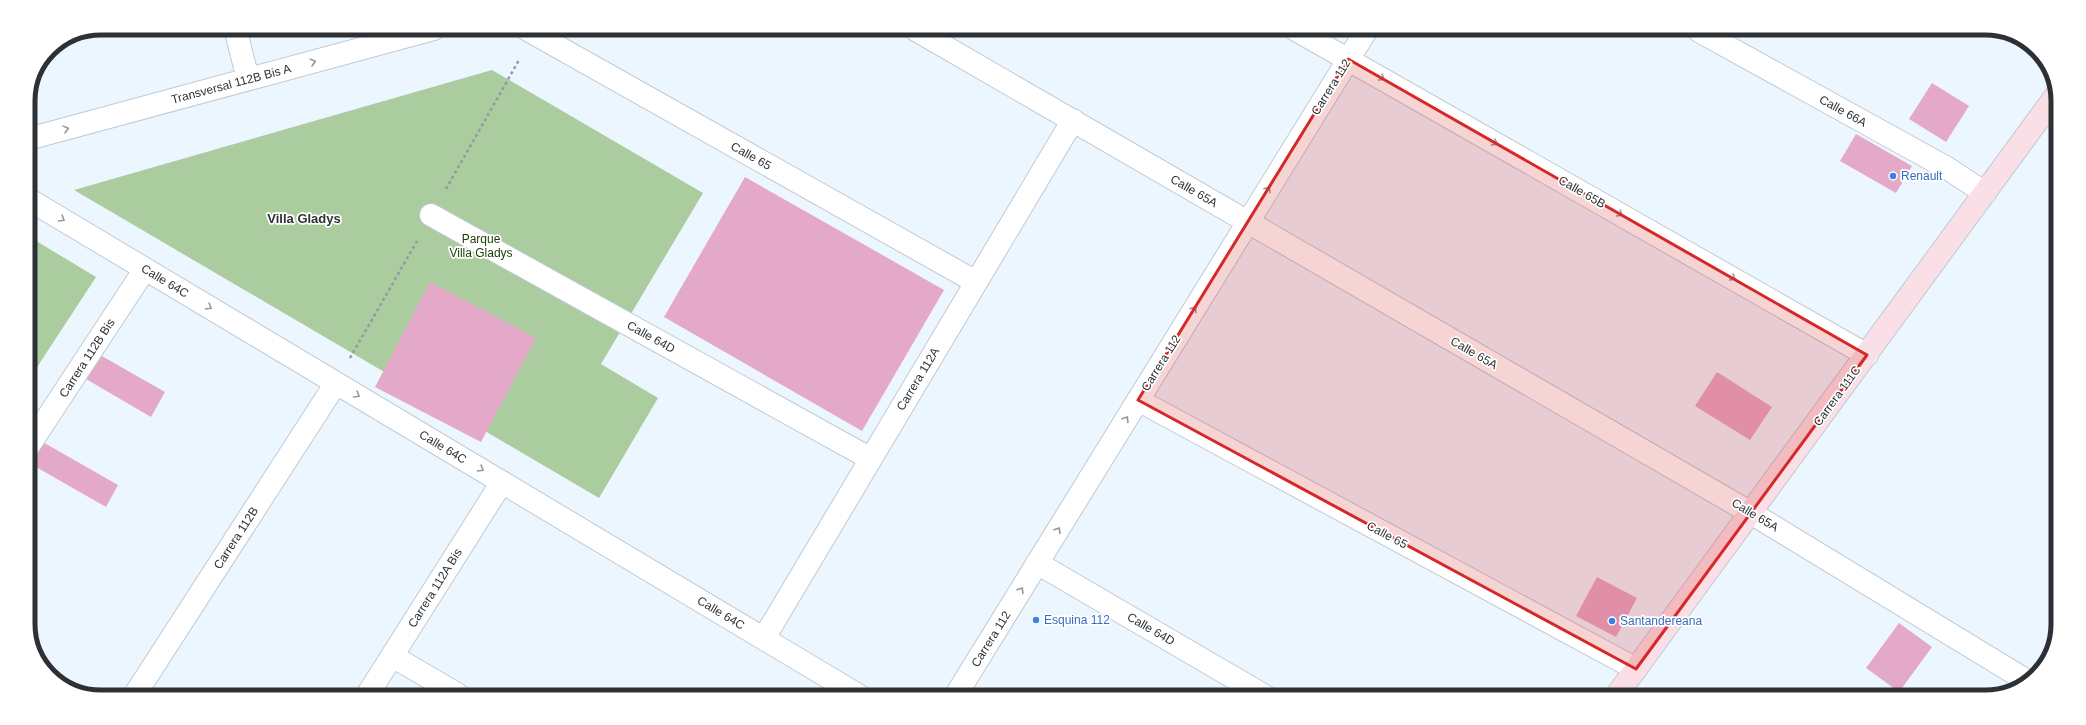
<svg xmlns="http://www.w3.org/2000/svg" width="2086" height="725" font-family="Arial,sans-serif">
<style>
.green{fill:#aacc9e}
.building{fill:#e4a8c9}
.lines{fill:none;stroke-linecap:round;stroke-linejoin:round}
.minor-casing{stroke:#c1cad3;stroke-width:24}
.tertiary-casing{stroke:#c1cad3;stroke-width:24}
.secondary-casing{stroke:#c1cad3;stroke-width:24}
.path{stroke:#949aa1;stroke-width:2.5;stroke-dasharray:3 3;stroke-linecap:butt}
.minor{stroke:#fff;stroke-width:22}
.tertiary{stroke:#fff;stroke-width:22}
.secondary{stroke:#fadfe6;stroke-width:22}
.oneway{stroke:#96989a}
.marked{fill:#d62828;fill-opacity:0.2;stroke:#d62828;stroke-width:3;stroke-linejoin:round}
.shop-dot{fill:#3f7fe0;stroke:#fff;stroke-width:1.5}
.labels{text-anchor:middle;stroke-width:3.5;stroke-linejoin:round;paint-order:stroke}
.street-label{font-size:12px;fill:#2d3034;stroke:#fff}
.shop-label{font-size:12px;fill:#366cbe;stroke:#fff;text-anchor:start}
.park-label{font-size:12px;fill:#193c06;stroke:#fff}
.neighbourhood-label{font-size:13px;font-weight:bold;fill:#2d3034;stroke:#fff}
.rim{fill:none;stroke:#2d3034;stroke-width:5}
</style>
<rect width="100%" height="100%" fill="#ecf6ff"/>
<path class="green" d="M492 70 703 193 601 364 658 398 599 498 74 190Z
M28 236 96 277 28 381Z"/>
<path class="building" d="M1932 83 1969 106 1946 142 1909 119Z
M1856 134 1912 166 1896 193 1840 161Z
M745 177 944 290 862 431 664 317Z
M430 282 536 338 481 442 375 387Z
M100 355 165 392 151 417 86 379Z
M1717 372 1772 407 1750 440 1695 406Z
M41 441 118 485 106 507 29 463Z
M1597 577 1637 598 1616 637 1576 616Z
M1899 623 1932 647 1899 692 1866 668Z"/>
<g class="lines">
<g class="minor-casing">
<path id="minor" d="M235 28 248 79
M526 29 976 282
M916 30 1751 513 2029 682
M1699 31 1947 168 1985 193
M28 199 858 695
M431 215 871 459
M1138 400 1636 669
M28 447 145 269
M1037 563 1265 696
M764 638 1073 120
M392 656 457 694
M136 693 336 383
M368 694 502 482"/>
</g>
<g class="tertiary-casing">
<path id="tertiary" d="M1296 30 1867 355
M28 139 434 29
M956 695 1366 31"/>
</g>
<g class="secondary-casing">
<path id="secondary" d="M1616 696 2057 94"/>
</g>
<path class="path" d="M446 189 519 60
M350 358 417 241"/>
<use href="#minor" class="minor"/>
<use href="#tertiary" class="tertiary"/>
<use href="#secondary" class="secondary"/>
</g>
<defs><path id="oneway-chevron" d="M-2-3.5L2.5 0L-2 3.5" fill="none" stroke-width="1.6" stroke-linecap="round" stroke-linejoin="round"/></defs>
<g class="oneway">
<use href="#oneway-chevron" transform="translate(313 62) rotate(-15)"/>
<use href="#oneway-chevron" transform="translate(1382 78) rotate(30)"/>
<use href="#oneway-chevron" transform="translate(66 129) rotate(-15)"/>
<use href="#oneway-chevron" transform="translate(1495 143) rotate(30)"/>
<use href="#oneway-chevron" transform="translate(1268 189) rotate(-58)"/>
<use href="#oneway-chevron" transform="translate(1620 214) rotate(30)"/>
<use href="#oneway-chevron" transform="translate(62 219) rotate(31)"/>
<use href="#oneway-chevron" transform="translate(1733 278) rotate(30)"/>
<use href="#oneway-chevron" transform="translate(209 307) rotate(31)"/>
<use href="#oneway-chevron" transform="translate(1194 309) rotate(-58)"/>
<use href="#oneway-chevron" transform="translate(357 395) rotate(31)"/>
<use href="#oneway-chevron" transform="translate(1126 419) rotate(-58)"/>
<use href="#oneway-chevron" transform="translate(481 469) rotate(31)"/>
<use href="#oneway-chevron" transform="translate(1058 530) rotate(-58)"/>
<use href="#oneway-chevron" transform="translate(1021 590) rotate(-58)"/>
</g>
<path class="marked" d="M1348 59 1867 355 1636 669 1138 400Z"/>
<g class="shop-dot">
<circle cx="1893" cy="176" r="4"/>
<circle cx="1036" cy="620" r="4"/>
<circle cx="1612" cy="621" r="4"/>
</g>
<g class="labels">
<g class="street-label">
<text transform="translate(231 84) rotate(-15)" y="4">Transversal 112B Bis A</text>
<text transform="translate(1331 87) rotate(-58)" y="4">Carrera 112</text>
<text transform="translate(1843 111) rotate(29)" y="4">Calle 66A</text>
<text transform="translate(751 156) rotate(29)" y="4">Calle 65</text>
<text transform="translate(1194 191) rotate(30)" y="4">Calle 65A</text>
<text transform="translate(1582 192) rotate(30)" y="4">Calle 65B</text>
<text transform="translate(165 281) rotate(31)" y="4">Calle 64C</text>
<text transform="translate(651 337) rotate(29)" y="4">Calle 64D</text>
<text transform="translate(1474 353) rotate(30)" y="4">Calle 65A</text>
<text transform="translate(87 358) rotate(-57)" y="4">Carrera 112B Bis</text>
<text transform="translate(1161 363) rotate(-58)" y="4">Carrera 112</text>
<text transform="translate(918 379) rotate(-59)" y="4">Carrera 112A</text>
<text transform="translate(1837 396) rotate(-54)" y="4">Carrera 111C</text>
<text transform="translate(443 447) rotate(31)" y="4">Calle 64C</text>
<text transform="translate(1755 515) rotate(31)" y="4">Calle 65A</text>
<text transform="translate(1387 535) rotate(28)" y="4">Calle 65</text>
<text transform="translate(236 538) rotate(-57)" y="4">Carrera 112B</text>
<text transform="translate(435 588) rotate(-58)" y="4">Carrera 112A Bis</text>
<text transform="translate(721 613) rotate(31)" y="4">Calle 64C</text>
<text transform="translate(1151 629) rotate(30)" y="4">Calle 64D</text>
<text transform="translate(991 639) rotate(-58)" y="4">Carrera 112</text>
</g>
<g class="shop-label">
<text x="1901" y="180">Renault</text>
<text x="1044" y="624">Esquina 112</text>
<text x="1620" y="625">Santandereana</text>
</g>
<g class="park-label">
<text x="481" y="243">Parque<tspan x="481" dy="14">Villa Gladys</tspan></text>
</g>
<g class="neighbourhood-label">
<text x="304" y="223">Villa Gladys</text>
</g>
</g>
<path d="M0 0H2086V725H0ZM101 35H1985A66 66 0 0 1 2051 101V624A66 66 0 0 1 1985 690H101A66 66 0 0 1 35 624V101A66 66 0 0 1 101 35Z" fill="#fff" fill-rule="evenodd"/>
<path class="rim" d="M101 35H1985A66 66 0 0 1 2051 101V624A66 66 0 0 1 1985 690H101A66 66 0 0 1 35 624V101A66 66 0 0 1 101 35Z"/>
</svg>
